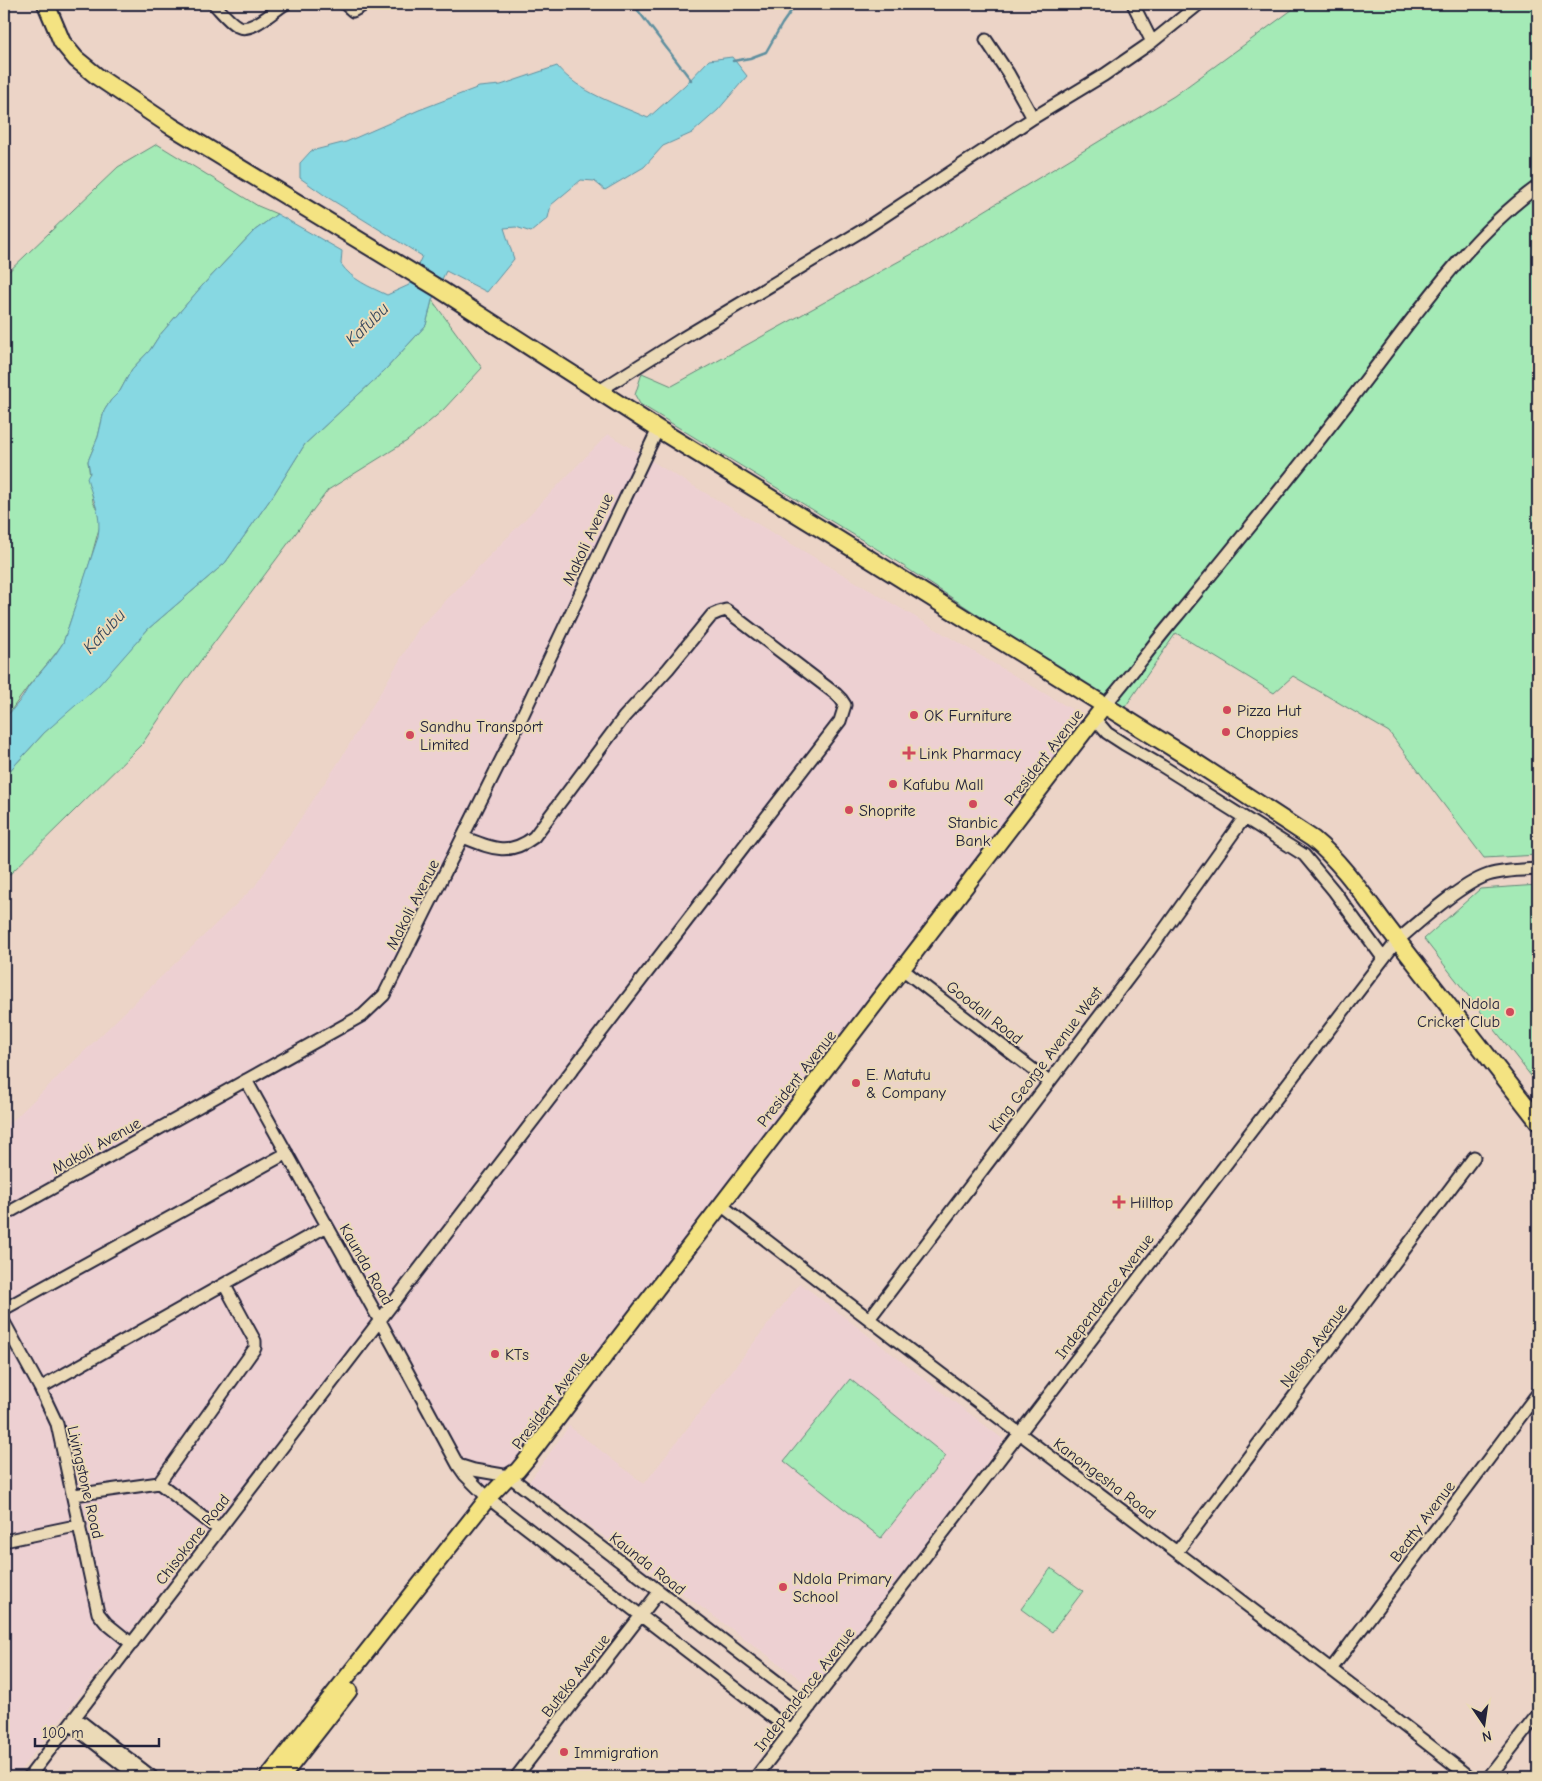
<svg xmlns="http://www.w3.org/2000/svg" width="1542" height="1781" font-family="'Comic Neue',sans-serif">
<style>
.built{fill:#edd0d2}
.green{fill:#a4eab6;stroke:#638678}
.water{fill:#87d8e2;stroke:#5f8f9f}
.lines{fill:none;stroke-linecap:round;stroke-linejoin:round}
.stream{stroke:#5f8f9f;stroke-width:2.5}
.minor-casing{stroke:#22223b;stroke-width:15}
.major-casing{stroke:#22223b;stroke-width:19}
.highway-casing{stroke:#22223b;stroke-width:20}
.minor{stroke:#ebdab7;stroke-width:11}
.major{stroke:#f4e382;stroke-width:15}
.highway{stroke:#f4e382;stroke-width:16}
.poi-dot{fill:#d1495b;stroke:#ebdab7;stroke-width:2}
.labels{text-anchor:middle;stroke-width:4;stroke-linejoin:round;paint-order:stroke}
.street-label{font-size:16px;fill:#22223b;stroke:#ebdab7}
.poi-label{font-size:16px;fill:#22223b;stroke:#ebdab7;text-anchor:start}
.water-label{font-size:18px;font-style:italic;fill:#36465c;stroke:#ebdab7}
</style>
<rect width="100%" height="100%" fill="#ecd4c7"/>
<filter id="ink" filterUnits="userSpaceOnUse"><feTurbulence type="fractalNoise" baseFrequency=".02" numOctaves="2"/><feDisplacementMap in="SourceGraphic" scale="10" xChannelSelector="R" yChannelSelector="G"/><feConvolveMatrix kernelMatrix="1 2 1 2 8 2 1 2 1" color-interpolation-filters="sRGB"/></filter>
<g filter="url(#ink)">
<path class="built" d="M608 434 658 465 1088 719 481 1509 374 1322 15 1777H4V1129L255 886 340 760 419 628Z
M800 1283 1004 1440 814 1689 529 1482 569 1426 644 1484Z"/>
<path class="green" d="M1300 4H1538V855L1484 858 1389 732 1293 676 1274 693 1176 633 1123 710 885 554 640 404 635 395 642 373 672 386 923 248 1174 96Z
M157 144 258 206 277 214 254 231 202 286 159 336 150 350 132 369 120 391 111 400 104 411 98 437 88 461 93 502 99 513 100 525 90 562 63 643C53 658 41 671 30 684 21 696 13 708 4 720V276L118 167Z
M432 300 482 368 443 410 407 441 328 490 181 687 142 744 4 880V777L44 733 115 666 148 629 225 563 274 494 305 444 385 370 426 325Z
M1538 885V1085L1424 939 1480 889Z
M850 1379 946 1456 881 1538 784 1461Z
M1051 1568 1083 1591 1052 1632 1021 1609Z"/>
<path class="water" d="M732 57 747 76 718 110 692 133 663 146 644 167 605 190 594 181 581 180 551 205 548 218 531 232 516 227 504 228 514 259 487 292 446 271 432 300 426 325 385 370 305 444 274 494 225 563 148 629 99 685 44 733 4 777V720L22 698 29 686 55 655 63 643 98 537C102 513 93 501 87 478L90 473 88 461 98 437 104 411 111 400 120 391 132 369 150 350 159 336 202 286 254 231 277 214 342 251 341 264C352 280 370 287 387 295L409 285 422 256 327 197 300 178V163L311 151 346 142 419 110 479 87 501 85 557 66C579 93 617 104 648 118L685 85 709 60Z"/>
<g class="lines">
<path class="stream" d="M633 4 691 80
M733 61 750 58 766 52 782 24 796 4"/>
<g class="minor-casing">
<path id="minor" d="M214 4C221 11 228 21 237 26 251 34 273 11 285 4
M345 4 353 11 366 4
M1133 4 1152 42
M986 40 1008 73 1033 118
M599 391 683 338 863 230 1033 118 1104 75 1152 42 1199 4
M1104 706C1130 677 1152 645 1178 615 1239 541 1300 466 1358 390 1413 319 1465 240 1538 186
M1094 718 1107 733 1124 744 1162 766 1304 855 1334 891 1383 958
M902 969 1048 1081
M246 1080 380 1321 458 1465 465 1475 488 1498 791 1731
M721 1205C968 1398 1223 1583 1470 1777
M4 1215 363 1015 384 995 509 744 658 429
M4 1309 287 1153
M869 1319 1149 951 1244 818
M4 1322 40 1388 57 1424 98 1613 106 1623 132 1644
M40 1388 327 1226
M458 1465 474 1470 509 1476 810 1707
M159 1483 255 1348V1341L224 1284
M74 1495 159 1483 219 1530
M4 1541 80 1525
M1177 1552 1474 1157
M1332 1668 1538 1393
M75 1717 152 1777
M70 1724 138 1777
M29 1777 781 798 840 721 845 705 841 699 836 694 726 610 719 612 712 615 668 669 624 717 534 837C508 857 491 848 463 837
M516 1777 659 1592
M756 1777 1397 941C1420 921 1461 884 1488 875 1504 870 1522 870 1538 869
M1489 1777 1538 1714"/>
</g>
<g class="major-casing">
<path id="major" d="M268 1777 488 1498 509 1476 517 1471 527 1459 592 1373 1104 706
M282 1777 349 1691"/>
</g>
<g class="highway-casing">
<path id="highway" d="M46 4 62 42 76 59 98 77 171 126 441 290 658 429 839 540 1189 758 1313 839C1347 867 1370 906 1398 941 1444 1001 1492 1061 1538 1121"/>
</g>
<use href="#minor" class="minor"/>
<use href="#major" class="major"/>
<use href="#highway" class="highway"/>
</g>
</g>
<g class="poi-dot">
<circle cx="1227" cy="710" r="5"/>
<circle cx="914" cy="715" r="5"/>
<circle cx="1226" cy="732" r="5"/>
<circle cx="410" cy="735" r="5"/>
<path d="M906.5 745.5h5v5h5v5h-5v5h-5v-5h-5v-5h5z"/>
<circle cx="893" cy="784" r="5"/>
<circle cx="973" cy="804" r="5"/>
<circle cx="849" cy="810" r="5"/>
<circle cx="1510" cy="1012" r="5"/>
<circle cx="856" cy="1083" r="5"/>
<path d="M1116.5 1194.5h5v5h5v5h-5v5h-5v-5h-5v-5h5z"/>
<circle cx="495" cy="1354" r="5"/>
<circle cx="783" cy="1587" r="5"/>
<circle cx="564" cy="1752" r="5"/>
</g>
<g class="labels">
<g class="street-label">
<text transform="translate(587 539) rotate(-65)" y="6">Makoli Avenue</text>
<text transform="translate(1043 757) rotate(-52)" y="6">President Avenue</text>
<text transform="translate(412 904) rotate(-63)" y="6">Makoli Avenue</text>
<text transform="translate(985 1012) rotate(38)" y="6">Goodall Road</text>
<text transform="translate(1045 1059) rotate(-53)" y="6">King George Avenue West</text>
<text transform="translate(796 1078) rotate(-52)" y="6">President Avenue</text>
<text transform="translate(96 1145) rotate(-29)" y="6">Makoli Avenue</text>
<text transform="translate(367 1264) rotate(60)" y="6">Kaunda Road</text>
<text transform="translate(1104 1296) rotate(-53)" y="6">Independence Avenue</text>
<text transform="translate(1313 1345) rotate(-53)" y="6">Nelson Avenue</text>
<text transform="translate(550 1400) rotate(-53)" y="6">President Avenue</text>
<text transform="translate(1105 1478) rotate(37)" y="6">Kanongesha Road</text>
<text transform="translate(86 1482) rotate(77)" y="6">Livingstone Road</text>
<text transform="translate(1422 1521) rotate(-53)" y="6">Beatty Avenue</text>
<text transform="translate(192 1539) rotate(-52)" y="6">Chisokone Road</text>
<text transform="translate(648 1563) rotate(38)" y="6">Kaunda Road</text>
<text transform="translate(575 1675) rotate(-52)" y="6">Buteko Avenue</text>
<text transform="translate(804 1689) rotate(-52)" y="6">Independence Avenue</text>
</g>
<g class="poi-label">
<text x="1237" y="716">Pizza Hut</text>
<text x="924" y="721">OK Furniture</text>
<text x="420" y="732">Sandhu Transport<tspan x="420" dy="18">Limited</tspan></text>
<text x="1236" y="738">Choppies</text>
<text x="919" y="759">Link Pharmacy</text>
<text x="903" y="790">Kafubu Mall</text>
<text x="859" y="816">Shoprite</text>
<text x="973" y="828" text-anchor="middle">Stanbic<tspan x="973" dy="18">Bank</tspan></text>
<text x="1500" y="1009" text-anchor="end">Ndola<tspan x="1500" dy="18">Cricket Club</tspan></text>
<text x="866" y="1080">E. Matutu<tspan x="866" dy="18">&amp; Company</tspan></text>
<text x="1130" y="1208">Hilltop</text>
<text x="505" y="1360">KTs</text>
<text x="793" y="1584">Ndola Primary<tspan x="793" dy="18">School</tspan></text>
<text x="574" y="1758">Immigration</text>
</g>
<g class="water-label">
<text transform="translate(367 324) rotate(-45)" y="6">Kafubu</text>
<text transform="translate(104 631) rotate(-47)" y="6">Kafubu</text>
</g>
</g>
<rect width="1542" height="1781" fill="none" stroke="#ebdab7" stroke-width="20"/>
<rect x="10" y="10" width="1522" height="1761" fill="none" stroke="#22223b" stroke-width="2" filter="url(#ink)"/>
<g transform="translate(1484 1724) rotate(167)" stroke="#ebdab7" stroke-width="4" paint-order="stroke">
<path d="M0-4L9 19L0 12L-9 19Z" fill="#22223b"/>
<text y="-8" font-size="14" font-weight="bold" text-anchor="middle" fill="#22223b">N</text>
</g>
<path d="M35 1738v8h124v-8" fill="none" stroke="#22223b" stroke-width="2.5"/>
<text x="42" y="1738" font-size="15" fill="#22223b" stroke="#ebdab7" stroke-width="4" paint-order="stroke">100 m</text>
</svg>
